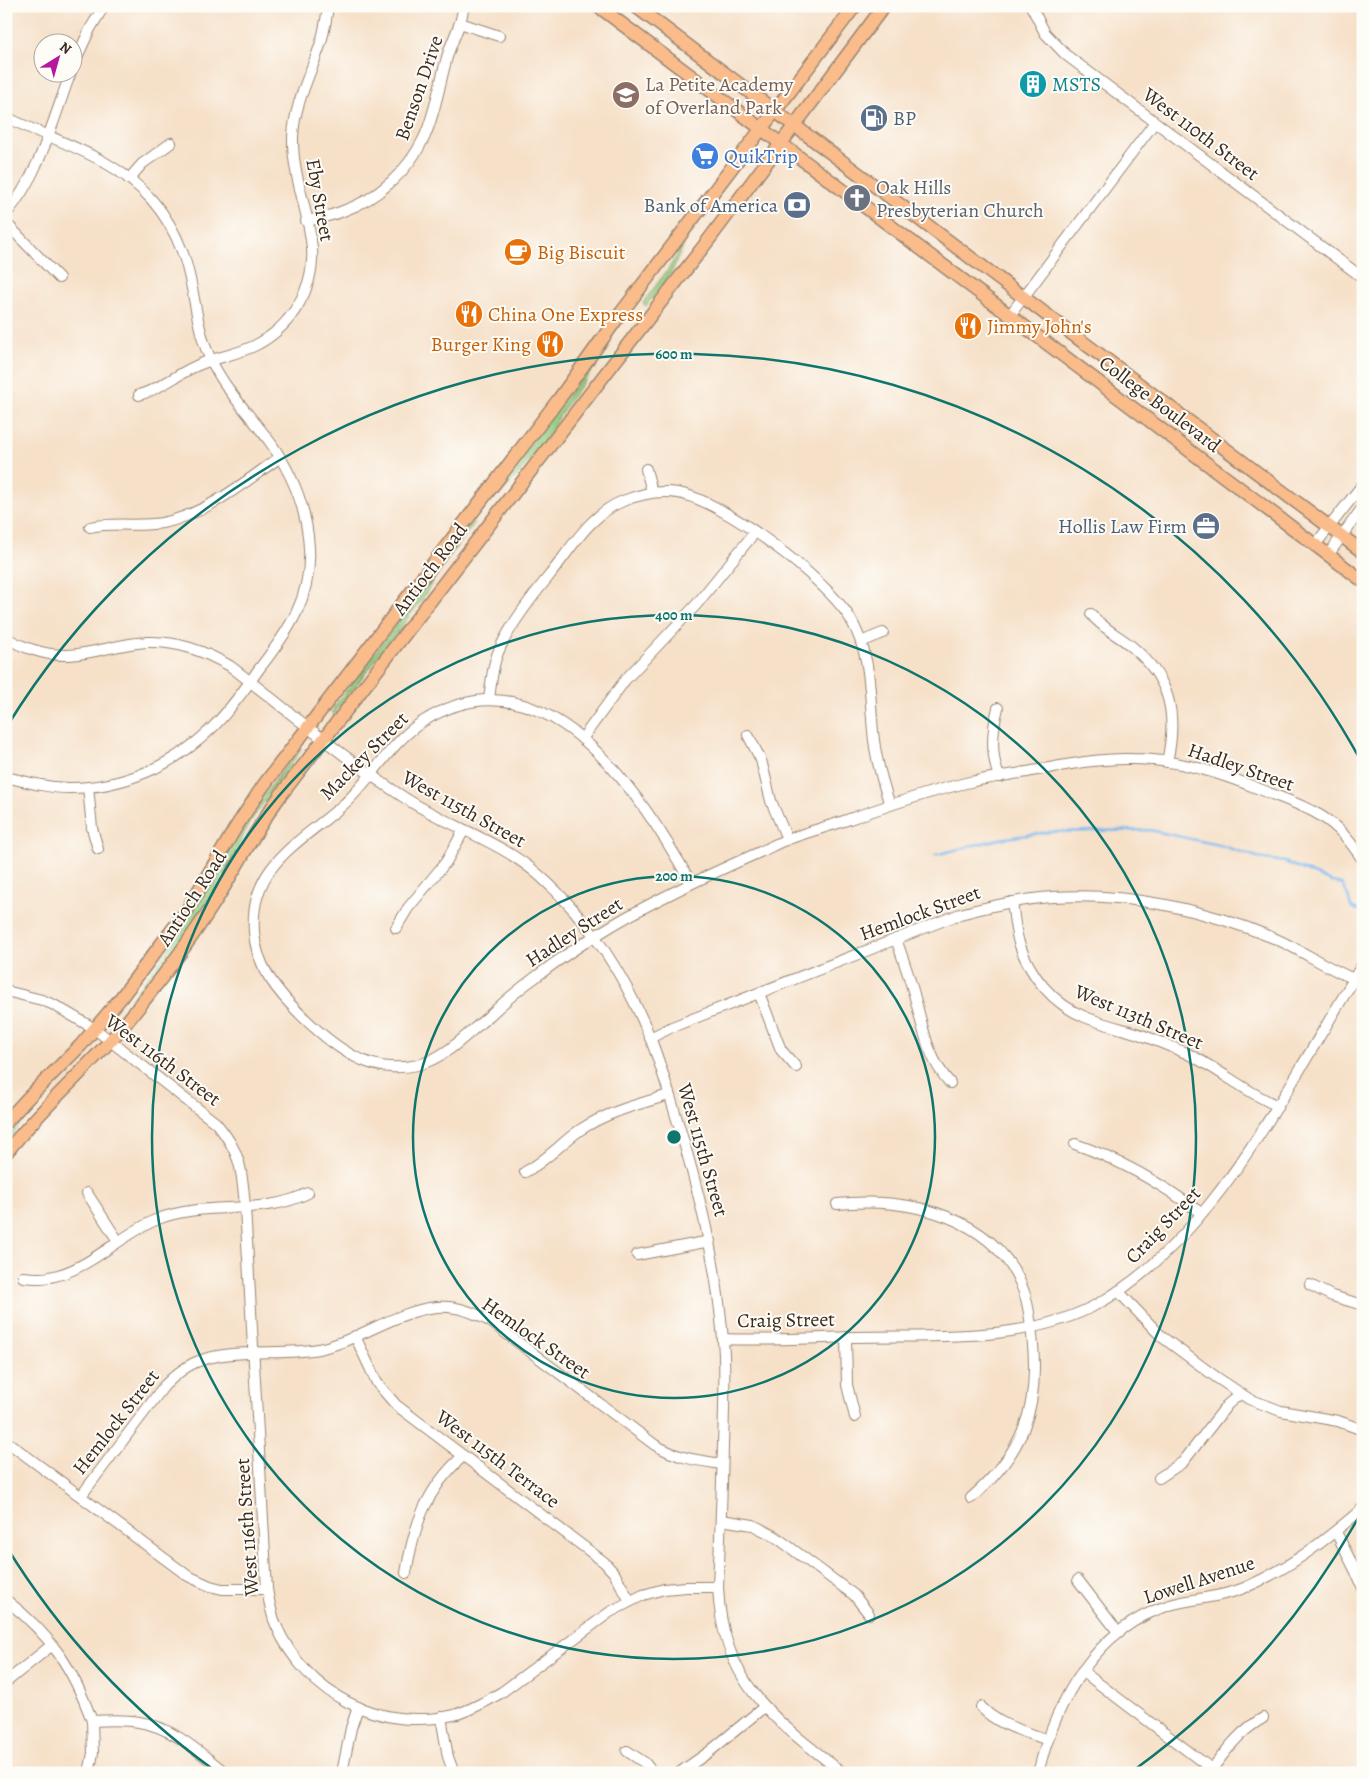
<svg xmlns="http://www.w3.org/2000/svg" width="1369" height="1779" font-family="Alegreya,serif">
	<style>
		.green { fill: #93ce82; stroke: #677c50 }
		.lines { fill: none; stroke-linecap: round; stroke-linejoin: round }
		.stream { stroke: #7ab8ed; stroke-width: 2.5 }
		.minor-casing { stroke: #988573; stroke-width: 12 }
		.major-casing { stroke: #988573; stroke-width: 15 }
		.minor { stroke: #fff; stroke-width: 10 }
		.major { stroke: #fabc8b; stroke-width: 12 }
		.ring { fill: none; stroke: #0f766e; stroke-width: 2.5 }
		.labels { text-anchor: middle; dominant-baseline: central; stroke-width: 4; stroke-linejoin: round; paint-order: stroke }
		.education-label { font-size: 20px; fill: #785e54; stroke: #fdfcf7; text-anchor: start }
		.culture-label { font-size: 20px; fill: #0d838f; stroke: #fdfcf7; text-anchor: start }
		.street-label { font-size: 20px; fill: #3b2a1e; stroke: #fdfcf7 }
		.service-label { font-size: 20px; fill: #4e5e75; stroke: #fdfcf7; text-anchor: end }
		.shop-label { font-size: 20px; fill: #366cbe; stroke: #fdfcf7; text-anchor: start }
		.worship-label { font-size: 20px; fill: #5b616d; stroke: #fdfcf7; text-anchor: start }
		.food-label { font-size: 20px; fill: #c56008; stroke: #fdfcf7; text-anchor: start }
		.centre { fill: #0f766e; stroke: #fdfcf7; stroke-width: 2.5 }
		.ring-label { font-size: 15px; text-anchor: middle; font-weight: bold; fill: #0f766e; stroke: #fdfcf7; stroke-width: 4; stroke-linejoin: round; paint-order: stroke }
	</style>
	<rect width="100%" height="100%" fill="#fdfcf7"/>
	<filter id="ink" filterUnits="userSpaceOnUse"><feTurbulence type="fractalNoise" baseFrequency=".02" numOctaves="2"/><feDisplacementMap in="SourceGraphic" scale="10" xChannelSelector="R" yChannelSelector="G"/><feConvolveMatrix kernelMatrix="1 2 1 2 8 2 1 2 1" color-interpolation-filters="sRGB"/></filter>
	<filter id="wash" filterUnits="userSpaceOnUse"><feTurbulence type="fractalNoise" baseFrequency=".0096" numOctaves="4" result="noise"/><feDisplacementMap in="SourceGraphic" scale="20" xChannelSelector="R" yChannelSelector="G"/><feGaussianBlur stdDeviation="1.12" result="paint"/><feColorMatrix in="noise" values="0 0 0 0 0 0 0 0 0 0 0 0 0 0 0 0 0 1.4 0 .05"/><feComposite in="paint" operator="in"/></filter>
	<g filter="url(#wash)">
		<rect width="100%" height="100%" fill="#f6e0c8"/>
		<g class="green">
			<polygon points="683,244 684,245 670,275 646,306 643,304 645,300 669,268"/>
			<polygon points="607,344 610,346 607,350 566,405 548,436 507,488 500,493 497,491 500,484"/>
			<polygon points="472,522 474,523 473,525 439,571 423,598 334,714 332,712 334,707 393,629 403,612"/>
			<polygon points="299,748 301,749 297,756 248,825 230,865 187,933 117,1022 115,1021 118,1016 167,951 247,818"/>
			<polygon points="82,1052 84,1053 81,1057 35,1104 6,1143 6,1129 16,1116"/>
		</g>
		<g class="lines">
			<polyline class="stream" points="935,855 999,839 1049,832 1149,830 1219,845 1264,859 1285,862 1332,882 1342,884 1348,896 1351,907 1358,910"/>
		</g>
	</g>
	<g filter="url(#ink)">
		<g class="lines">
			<defs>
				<g id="minor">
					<polyline points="1031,6 1045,33 1066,55 1363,278"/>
					<polyline points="460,23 499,36"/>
					<polyline points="72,68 90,29 104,6"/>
					<path d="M6,117C58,143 112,155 152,200C165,215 175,232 182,251C196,287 194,327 212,362C227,392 250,415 270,442C292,473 307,510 309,548C312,598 288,632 259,669C245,689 230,710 213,727C175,765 123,788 70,788C48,788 27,782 6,777"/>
					<polyline points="129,179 142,164 171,143"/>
					<path d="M6,214C40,174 53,120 71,72"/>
					<path d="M306,221C319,218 332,216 343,211C378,199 408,171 424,138C435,114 439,86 446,61C449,48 455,37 459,25C462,19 462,12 464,6"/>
					<polyline points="6,223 59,278"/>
					<polyline points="1010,315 1155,122"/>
					<path d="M139,395C160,389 176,375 196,366C215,357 237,355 256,345C291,327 315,288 312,249C309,211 292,176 293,137C294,108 307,81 317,54C323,39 326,23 328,6"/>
					<polyline points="646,469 652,492"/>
					<path d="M90,527C114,522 138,527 162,523C207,514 243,483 279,458"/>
					<polyline points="1315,545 1363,484"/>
					<polyline points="1328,555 1363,507"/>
					<path d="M1091,614C1102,628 1116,634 1130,645C1170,677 1178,713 1167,762"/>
					<path d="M6,637C14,643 24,647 34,650C75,664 107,644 147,642C178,641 204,651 230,666C289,711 345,760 408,800C451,827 502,842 540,876C589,919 627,979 651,1040C662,1068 670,1097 679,1126C702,1202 719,1274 724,1354C725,1384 724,1415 723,1445C722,1492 720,1540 718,1587C722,1683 773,1719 843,1773"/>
					<polyline points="861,642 883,633"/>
					<path d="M489,699C491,685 492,671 496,658C505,631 531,598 549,576C570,550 590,514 623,501C640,494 659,490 678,493C724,501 825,578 850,618C872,656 869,690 873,731C875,757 882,781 890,805"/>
					<path d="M998,708C992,730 991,755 999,777"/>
					<polyline points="748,735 761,760 771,801 787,839"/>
					<polyline points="582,739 625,680 696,605 755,532"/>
					<polyline points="88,787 92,828 98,849"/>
					<path d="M691,883C641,793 543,644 422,722C389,744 372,779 343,805C300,843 249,865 254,932C255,948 261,964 269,977C286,1004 332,1048 362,1060C379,1068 400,1069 418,1065C447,1057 467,1034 489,1016C503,1003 518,990 533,979C559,959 586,941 613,925C660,897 710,874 760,852C769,848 777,843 786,840C804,833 823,828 841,822C883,807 926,792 970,782C989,778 1008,775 1027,772C1061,766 1096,758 1132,759C1178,759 1220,773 1262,790C1288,801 1318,809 1339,830C1348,838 1355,849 1363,860"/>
					<path d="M1012,902C1014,915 1015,930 1019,943C1030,976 1053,1004 1085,1017C1102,1024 1119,1028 1136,1033C1153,1039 1169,1046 1186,1053C1218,1068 1245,1092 1278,1106"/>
					<polyline points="396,928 408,908 446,862 464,830"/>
					<path d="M896,939C903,959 910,978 915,998C924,1031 927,1057 950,1083"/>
					<path d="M6,989L10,992L42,1000L54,1005L95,1029L216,1123C241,1152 242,1170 245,1207L267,1589C269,1601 271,1614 276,1625C306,1695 380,1732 454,1715C471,1710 487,1701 502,1692L610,1612L643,1595L664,1589L686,1587H718"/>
					<polyline points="759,993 781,1050 796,1067"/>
					<path d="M650,1038L672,1027L960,914C990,906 1021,899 1053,897C1129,892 1207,910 1276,939C1303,951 1327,968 1354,979"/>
					<path d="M1075,1144C1121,1160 1162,1184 1201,1213"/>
					<path d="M525,1172C546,1161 561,1143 580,1130C607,1112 639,1104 669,1095"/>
					<polyline points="87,1193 118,1241"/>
					<path d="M837,1204C908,1196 998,1217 1024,1292C1030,1309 1031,1327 1033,1345C1039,1411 1021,1455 971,1498"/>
					<polyline points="637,1255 710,1241"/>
					<path d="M23,1277C32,1278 41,1279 50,1277C89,1270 121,1234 158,1219C206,1200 261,1217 308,1193"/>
					<polyline points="1310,1285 1332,1296 1363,1305"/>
					<polyline points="1118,1291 1162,1337 1216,1377 1249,1399 1281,1411 1338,1421 1363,1430"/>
					<polyline points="355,1336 377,1383 396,1405 604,1562 614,1573 630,1601"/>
					<polyline points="846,1337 847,1385 855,1417"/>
					<path d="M723,1339C766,1341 811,1338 854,1337C932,1335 1020,1343 1092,1307C1183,1260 1251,1152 1302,1066C1322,1032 1343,998 1363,963"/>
					<polyline points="6,1441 188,1576 210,1586 222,1589 267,1589"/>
					<polyline points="1159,1478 1183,1462 1228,1404 1240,1394"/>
					<path d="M81,1496L164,1386C173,1377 183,1368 194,1363C228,1347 281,1356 318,1349C359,1341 395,1311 437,1307C456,1305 474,1312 491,1322L655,1445C680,1459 696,1460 722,1464"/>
					<polyline points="721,1520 753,1525 776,1537 854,1595 869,1614"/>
					<polyline points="1336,1532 1355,1570 1363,1588"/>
					<path d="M406,1573C414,1525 426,1489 463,1456"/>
					<polyline points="1078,1580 1118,1632"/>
					<path d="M6,1600C51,1635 73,1668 92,1721C108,1720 124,1719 139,1722C173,1727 200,1753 226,1773"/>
					<polyline points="1082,1671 1217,1773"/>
					<polyline points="6,1682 52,1645"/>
					<path d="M981,1707C999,1726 1024,1731 1048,1740"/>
					<polyline points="441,1717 448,1757 454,1773"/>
					<polyline points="627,1751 645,1763 653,1773"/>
					<path d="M1212,1769C1228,1748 1240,1731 1263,1718"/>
					<polyline points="89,1773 93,1753 92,1721"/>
					<polyline points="342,1773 351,1728 358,1707"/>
					<polyline points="679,1773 709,1752 764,1707"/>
					<path d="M1038,1773C1056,1701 1095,1628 1170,1605C1194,1598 1220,1598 1244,1588C1289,1569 1326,1540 1363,1508"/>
				</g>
				<g id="major">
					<polyline points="598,6 1363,581"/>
					<polyline points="635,6 1363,552"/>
					<polyline points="6,1122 27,1099 81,1045 120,999 156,951 186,912 236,827 263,786 559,399 621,313 855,6"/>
					<path d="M6,1153C45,1103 95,1063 134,1013C162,978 190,941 214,903C237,867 255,830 280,796L707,242L884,6"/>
				</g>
			</defs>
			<use href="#minor" class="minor-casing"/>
			<use href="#major" class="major-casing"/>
			<use href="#minor" class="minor"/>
			<use href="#major" class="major"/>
		</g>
	</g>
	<g class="ring">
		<circle cx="674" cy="1137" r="261"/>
		<circle cx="674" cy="1137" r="522"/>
		<path d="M1362 1511A783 783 0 0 1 1134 1770M214 1770A783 783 0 0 1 6 1546M6 728A783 783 0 0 1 1362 763"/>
	</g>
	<defs>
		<symbol id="building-disc" viewBox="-11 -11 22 22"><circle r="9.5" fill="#0f9aa8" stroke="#fdfcf7"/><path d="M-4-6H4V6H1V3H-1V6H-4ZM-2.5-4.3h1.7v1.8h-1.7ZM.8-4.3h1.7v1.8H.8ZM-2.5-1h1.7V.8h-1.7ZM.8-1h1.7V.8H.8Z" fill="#fff"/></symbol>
		<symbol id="school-disc" viewBox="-11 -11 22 22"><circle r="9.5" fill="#8d6e63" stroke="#fdfcf7"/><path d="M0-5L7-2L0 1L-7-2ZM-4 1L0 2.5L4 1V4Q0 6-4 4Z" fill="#fff"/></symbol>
		<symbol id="fuel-disc" viewBox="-11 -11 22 22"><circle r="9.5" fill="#5c6f8a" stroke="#fdfcf7"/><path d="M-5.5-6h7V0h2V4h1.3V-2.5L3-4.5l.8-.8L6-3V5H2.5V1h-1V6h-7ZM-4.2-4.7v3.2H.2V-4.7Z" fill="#fff"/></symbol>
		<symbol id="supermarket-disc" viewBox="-11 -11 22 22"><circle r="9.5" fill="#3f7fe0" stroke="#fdfcf7"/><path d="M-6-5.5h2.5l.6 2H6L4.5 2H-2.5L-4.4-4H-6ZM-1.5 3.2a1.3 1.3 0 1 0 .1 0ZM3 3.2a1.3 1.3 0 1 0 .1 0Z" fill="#fff"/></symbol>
		<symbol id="church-disc" viewBox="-11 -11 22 22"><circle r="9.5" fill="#6b7280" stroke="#fdfcf7"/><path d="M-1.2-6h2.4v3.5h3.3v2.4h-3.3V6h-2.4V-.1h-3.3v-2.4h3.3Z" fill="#fff"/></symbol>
		<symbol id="bank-disc" viewBox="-11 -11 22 22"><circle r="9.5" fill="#5c6f8a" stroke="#fdfcf7"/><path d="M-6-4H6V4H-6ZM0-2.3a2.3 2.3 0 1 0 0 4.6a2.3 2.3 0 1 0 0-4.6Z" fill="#fff"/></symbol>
		<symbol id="cafe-disc" viewBox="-11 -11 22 22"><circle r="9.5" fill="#e8710a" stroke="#fdfcf7"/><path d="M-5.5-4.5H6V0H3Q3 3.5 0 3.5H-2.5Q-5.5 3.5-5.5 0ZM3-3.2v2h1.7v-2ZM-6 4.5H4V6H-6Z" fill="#fff"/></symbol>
		<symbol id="restaurant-disc" viewBox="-11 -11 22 22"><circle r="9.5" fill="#e8710a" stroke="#fdfcf7"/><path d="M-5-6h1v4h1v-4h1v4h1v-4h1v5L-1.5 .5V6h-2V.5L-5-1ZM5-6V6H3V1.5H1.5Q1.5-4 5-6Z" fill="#fff"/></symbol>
		<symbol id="office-disc" viewBox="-11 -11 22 22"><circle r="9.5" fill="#5c6f8a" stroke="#fdfcf7"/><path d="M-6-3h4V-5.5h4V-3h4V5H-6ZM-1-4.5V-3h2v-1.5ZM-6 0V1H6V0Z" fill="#fff"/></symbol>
	</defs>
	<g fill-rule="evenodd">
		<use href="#building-disc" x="1017" y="68" width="32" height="32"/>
		<use href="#school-disc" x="610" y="79" width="32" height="32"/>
		<use href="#fuel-disc" x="858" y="102" width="32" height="32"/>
		<use href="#supermarket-disc" x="689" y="140" width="32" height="32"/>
		<use href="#church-disc" x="841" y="182" width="32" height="32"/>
		<use href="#bank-disc" x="781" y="189" width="32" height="32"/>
		<use href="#cafe-disc" x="502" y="236" width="32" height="32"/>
		<use href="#restaurant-disc" x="453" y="298" width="32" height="32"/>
		<use href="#restaurant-disc" x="952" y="310" width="32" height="32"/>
		<use href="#restaurant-disc" x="534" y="328" width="32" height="32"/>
		<use href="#office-disc" x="1190" y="510" width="32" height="32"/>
	</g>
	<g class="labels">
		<g class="education-label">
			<text x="645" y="84">La Petite Academy<tspan x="645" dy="23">of Overland Park</tspan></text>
		</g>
		<g class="culture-label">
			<text x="1052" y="84">MSTS</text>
		</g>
		<g class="street-label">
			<text transform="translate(419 88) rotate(-71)">Benson Drive</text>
			<text transform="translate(1201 134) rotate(37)">West 110th Street</text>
			<text transform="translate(320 200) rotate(80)">Eby Street</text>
			<text transform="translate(1160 404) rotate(37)">College Boulevard</text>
			<text transform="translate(430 569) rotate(-53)">Antioch Road</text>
			<text transform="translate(364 756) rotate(-45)">Mackey Street</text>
			<text transform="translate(1241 767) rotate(19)">Hadley Street</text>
			<text transform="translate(464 809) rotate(29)">West 115th Street</text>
			<text transform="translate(192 898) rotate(-57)">Antioch Road</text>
			<text transform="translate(920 913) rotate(-20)">Hemlock Street</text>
			<text transform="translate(574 932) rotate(-33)">Hadley Street</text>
			<text transform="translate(1139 1017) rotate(23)">West 113th Street</text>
			<text transform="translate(163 1060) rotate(37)">West 116th Street</text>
			<text transform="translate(703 1150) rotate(74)">West 115th Street</text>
			<text transform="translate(1163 1225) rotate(-46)">Craig Street</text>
			<text transform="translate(786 1320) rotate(-1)">Craig Street</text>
			<text transform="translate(536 1338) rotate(35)">Hemlock Street</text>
			<text transform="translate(116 1422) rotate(-52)">Hemlock Street</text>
			<text transform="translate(498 1459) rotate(37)">West 115th Terrace</text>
			<text transform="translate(247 1527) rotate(-94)">West 116th Street</text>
			<text transform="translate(1199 1580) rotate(-18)">Lowell Avenue</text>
		</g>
		<g class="service-label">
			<text x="893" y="118" text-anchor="start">BP</text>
			<text x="778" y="205">Bank of America</text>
			<text x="1187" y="526">Hollis Law Firm</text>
		</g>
		<g class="shop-label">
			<text x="724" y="156">QuikTrip</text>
		</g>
		<g class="worship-label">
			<text x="876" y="187">Oak Hills<tspan x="876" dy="23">Presbyterian Church</tspan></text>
		</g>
		<g class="food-label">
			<text x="537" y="252">Big Biscuit</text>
			<text x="488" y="314">China One Express</text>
			<text x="987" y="326">Jimmy John's</text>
			<text x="531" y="344" text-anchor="end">Burger King</text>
		</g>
	</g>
	<circle cx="674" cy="1137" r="8" class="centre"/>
	<g class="ring-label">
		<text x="674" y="359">600 m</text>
		<text x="674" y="620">400 m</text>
		<text x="674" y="881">200 m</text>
	</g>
	<rect width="1369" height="1779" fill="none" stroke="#fdfcf7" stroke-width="25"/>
	<g transform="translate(58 58) rotate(37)"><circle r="24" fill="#fdfcf7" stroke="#afa8a0"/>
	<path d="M0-4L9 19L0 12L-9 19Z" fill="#b5179e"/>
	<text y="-8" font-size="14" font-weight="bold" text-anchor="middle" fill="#3b2a1e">N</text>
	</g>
</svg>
